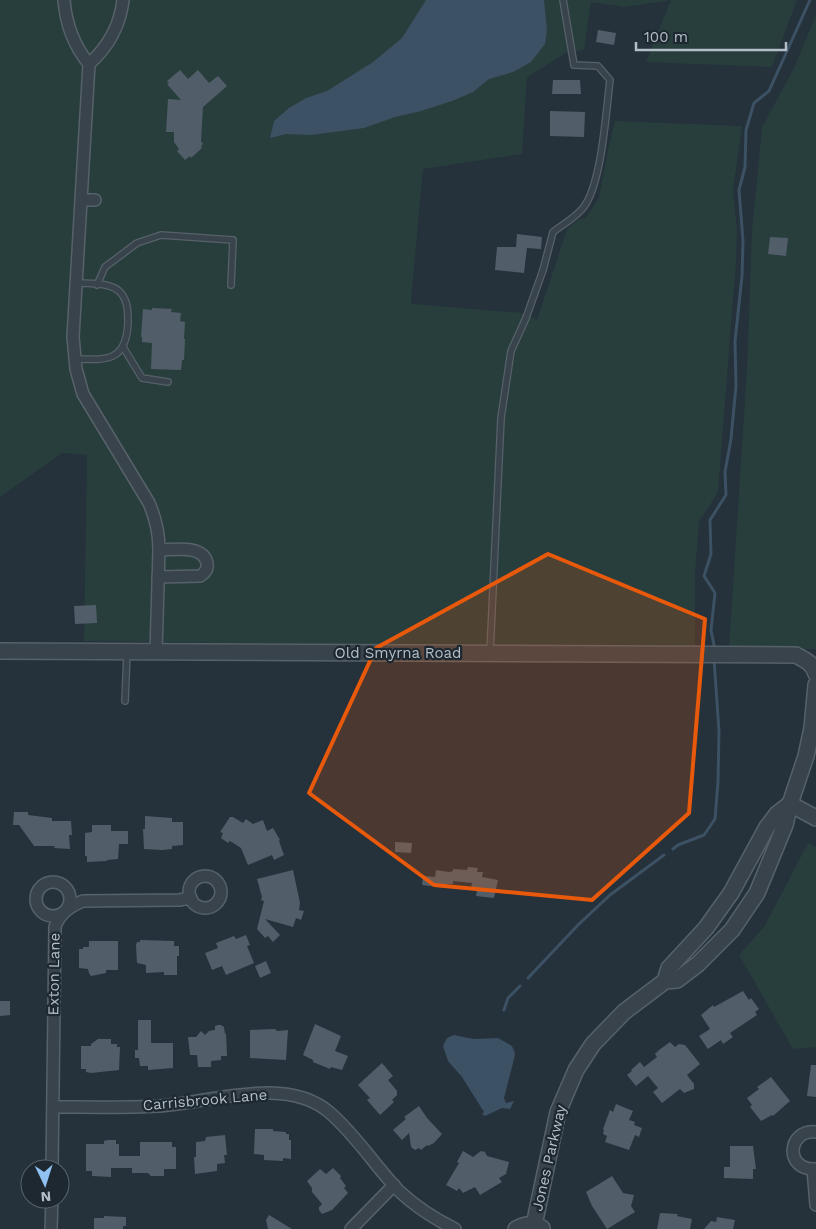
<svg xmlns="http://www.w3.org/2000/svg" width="816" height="1229" font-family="'Work Sans',sans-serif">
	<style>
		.green { fill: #283e3d }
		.water { fill: #3c5163 }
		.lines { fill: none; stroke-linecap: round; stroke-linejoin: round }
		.stream { stroke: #3c5163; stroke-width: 3 }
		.building { fill: #515e69 }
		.service-casing { stroke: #576169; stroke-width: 8 }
		.minor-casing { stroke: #576169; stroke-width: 14 }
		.tertiary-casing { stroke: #576169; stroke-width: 18 }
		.service { stroke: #39434b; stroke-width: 5.5 }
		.minor { stroke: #39434b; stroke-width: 11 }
		.tertiary { stroke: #39434b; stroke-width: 15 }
		.marked { fill: #e8590c; fill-opacity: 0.2; stroke: #e8590c; stroke-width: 4; stroke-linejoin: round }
		.labels { text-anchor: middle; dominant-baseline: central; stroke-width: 4.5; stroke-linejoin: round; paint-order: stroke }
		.street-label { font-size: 15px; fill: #b4bec7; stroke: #1e2830 }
	</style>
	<rect width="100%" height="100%" fill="#25313b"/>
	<g class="green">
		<polygon points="0,0 797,0 772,67 646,62 671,0 625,7 591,2 584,50 566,53 527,77 522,154 423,169 411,300 412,304 524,313 537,320 567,229 579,219 586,218 599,197 608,150 615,121 742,126 733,191 737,231 736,261 718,492 699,522 695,573 695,648 568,647 499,644 477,646 84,641 87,455 62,453 0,497"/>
		<polygon points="816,15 816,649 729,648 747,368 752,231 762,127 794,68"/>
		<polygon points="808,843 816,847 816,1047 793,1049 739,955 764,927"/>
	</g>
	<g class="water">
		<polygon points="426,0 544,0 547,30 545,44 531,62 513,72 489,79 473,92 452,101 421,111 395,117 364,128 311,135 286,134 270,138 274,121 289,108 306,98 327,91 373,62 402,38"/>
		<polygon points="454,1035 473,1039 498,1038 512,1046 515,1053 514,1059 504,1098 506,1103 514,1101 510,1109 502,1108 485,1116 482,1114 484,1112 462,1077 448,1061 443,1046 447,1038"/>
	</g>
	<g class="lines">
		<g class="stream">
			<polyline points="715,650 711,630 715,593 704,576 711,554 710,520 726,495 725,472 731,439 736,386 735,341 742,276 743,241 739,190 745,167 746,130 754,103 769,91 810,0"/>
			<polyline points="673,849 678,845 704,835 715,819 718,782 719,731 714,659"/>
			<polyline points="528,978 578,925 610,895 664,855"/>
			<polyline points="504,1010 508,998 520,986"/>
		</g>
	</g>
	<g class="building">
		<polygon points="598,30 616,33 614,45 596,42"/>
		<polygon points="180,70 188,79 198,70 209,83 218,76 227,86 203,107 201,141 203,144 201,146 202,148 191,158 190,156 185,160 177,151 179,149 174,142 174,132 166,132 168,99 181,100 167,84 169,83 167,81"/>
		<polygon points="553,80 580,80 581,94 552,94"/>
		<polygon points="550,111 585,112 584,137 550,136"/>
		<polygon points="517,234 542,237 541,249 527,248 524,273 495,270 497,247 516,247"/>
		<polygon points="770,237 788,238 786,256 768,254"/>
		<polygon points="152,308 172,309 171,312 181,313 180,321 185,322 184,339 185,339 184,360 182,360 181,370 151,369 152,343 142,342 142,337 141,337 143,309 152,310"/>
		<polygon points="96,605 97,623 75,624 74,606"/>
		<polygon points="14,812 28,812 28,815 52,818 52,821 71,821 72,835 69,835 70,849 54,848 55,846 34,846 19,825 13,825"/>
		<polygon points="145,816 172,818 172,822 183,822 183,845 172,846 172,849 162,850 144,849 143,829 145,829"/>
		<polygon points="230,817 233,817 243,823 246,819 253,824 263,820 267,831 273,828 280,840 279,841 284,855 274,860 272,855 248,865 241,848 230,841 228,843 221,838 223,833 220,832"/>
		<polygon points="92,825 111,825 111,831 128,831 128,844 119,844 118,859 107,860 107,861 87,862 87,856 85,856 85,833 92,832"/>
		<polygon points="395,842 412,843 411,853 395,852"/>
		<polygon points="468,867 478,868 477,872 483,872 482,877 498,880 494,898 476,896 477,890 471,889 472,883 453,881 453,884 446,884 446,888 422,885 423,876 435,877 436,870 449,872 453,871 453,869 467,870"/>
		<polygon points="293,870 300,903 299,910 304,911 301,920 296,918 293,927 265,919 280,935 273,942 268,936 265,938 257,929 264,901 261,900 262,897 257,879"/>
		<polygon points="246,935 250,945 247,946 254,963 226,975 222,966 212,970 205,953 218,948 216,943 234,936 236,939"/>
		<polygon points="140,940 174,941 174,946 179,946 179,956 177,956 177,975 164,975 164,972 146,973 146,965 137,963 136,945 137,942 140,942"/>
		<polygon points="89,941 118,941 118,970 106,970 106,973 91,976 89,973 88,969 79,968 79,949 83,949 83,947 89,947"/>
		<polygon points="266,961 271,973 260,978 255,966"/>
		<polygon points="743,991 749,1000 751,998 759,1009 755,1012 757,1015 730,1033 733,1037 723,1044 721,1040 708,1049 699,1036 710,1029 701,1015 713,1005 714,1007"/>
		<polygon points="0,1001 10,1001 10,1015 0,1016"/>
		<polygon points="138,1020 151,1020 151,1043 173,1043 173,1068 148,1070 148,1066 140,1066 139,1058 135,1058 135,1050 138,1050"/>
		<polygon points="315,1024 341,1036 335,1051 348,1056 342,1070 331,1067 330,1069 313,1062 313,1060 303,1055"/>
		<polygon points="218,1025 221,1025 224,1027 225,1034 226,1033 227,1056 221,1056 221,1060 211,1061 211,1067 198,1067 197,1055 190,1055 188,1037 196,1037 201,1031 205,1035 209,1031 215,1030 215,1026"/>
		<polygon points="275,1029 277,1031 288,1030 286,1060 250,1058 250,1030"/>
		<polygon points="98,1039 111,1039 111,1044 117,1044 117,1047 120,1047 119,1070 91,1073 86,1072 86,1069 81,1069 81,1046 91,1046 91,1044"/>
		<polygon points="670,1042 675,1047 679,1044 685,1045 700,1064 687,1075 694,1084 694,1089 684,1093 680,1089 662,1103 653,1092 658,1088 648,1076 636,1086 627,1075 632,1071 631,1070 640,1062 644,1067 657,1057 655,1054 659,1050"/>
		<polygon points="382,1063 393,1076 388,1080 397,1091 397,1095 392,1100 394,1102 380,1115 367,1100 370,1098 358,1085"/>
		<polygon points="811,1065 816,1065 816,1097 807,1096"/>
		<polygon points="771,1077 790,1101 773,1116 772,1115 761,1121 750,1107 752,1105 747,1098 759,1089 757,1087"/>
		<polygon points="616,1104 633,1111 629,1120 635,1122 634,1125 642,1128 639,1137 635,1135 629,1150 605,1142 607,1136 603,1134 604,1130 603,1129 610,1110 613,1112"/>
		<polygon points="419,1106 427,1118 442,1134 434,1143 428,1146 427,1145 421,1150 419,1148 415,1150 411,1147 409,1133 402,1140 393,1130 406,1119 404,1117"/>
		<polygon points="255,1129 273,1129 273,1131 286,1132 286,1134 289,1134 289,1140 291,1140 291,1159 283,1158 283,1161 264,1160 264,1155 254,1154"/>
		<polygon points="225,1135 227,1155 224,1155 225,1163 217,1164 217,1171 195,1174 194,1157 196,1157 196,1142 205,1141 206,1137"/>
		<polygon points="108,1140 116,1140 116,1144 119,1144 119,1156 140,1156 140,1142 172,1142 172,1147 176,1147 176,1169 164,1169 164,1176 151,1176 148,1173 132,1173 132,1168 111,1168 111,1177 92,1176 92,1171 86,1171 86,1144 104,1144 104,1141"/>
		<polygon points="730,1146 753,1146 756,1169 753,1169 753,1179 724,1178 724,1167 730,1167"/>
		<polygon points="463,1151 473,1157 481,1151 485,1152 487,1156 509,1162 506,1174 499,1178 502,1182 480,1195 475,1187 463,1193 459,1188 457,1191 446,1185 459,1163 457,1162"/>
		<polygon points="333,1168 341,1176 340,1178 346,1186 344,1188 348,1193 332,1210 322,1214 319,1210 319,1207 322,1204 312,1192 312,1188 307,1181 320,1169 326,1174"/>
		<polygon points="612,1176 623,1193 634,1195 631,1206 635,1212 607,1229 592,1206 586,1192"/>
		<polygon points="660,1213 678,1214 677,1216 692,1219 690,1229 657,1229"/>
		<polygon points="269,1215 292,1229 268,1229 266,1220"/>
		<polygon points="104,1216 126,1217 126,1226 123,1226 123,1229 94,1229 94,1218 104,1218"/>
		<polygon points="717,1217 735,1220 733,1229 704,1229 711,1221 716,1222"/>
	</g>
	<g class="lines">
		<defs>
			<g id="service">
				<polyline points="97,285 105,267 137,243 161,235 233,240 231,285"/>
				<polyline points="123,347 142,378 168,382"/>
				<path d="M75,359C107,360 126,362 128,323C128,312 128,302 121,293C112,282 90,284 77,283"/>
				<path d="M490,653L501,418L511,351L526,318L543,270L553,232C563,224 575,218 583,208C602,184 606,111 610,80L598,66L574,65L563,0"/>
				<polyline points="125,701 127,653"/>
			</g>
			<g id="minor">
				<path d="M64,0C66,24 74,46 89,64L73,337L76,369L83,394L149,503C156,519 159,533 159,550L156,652"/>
				<path d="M89,64C108,47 120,26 123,0"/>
				<polyline points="82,200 95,200"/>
				<path d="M158,577L200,576C205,573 208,569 207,563C203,544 173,550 159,550"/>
				<circle cx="205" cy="892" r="16"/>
				<circle cx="53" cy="899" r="17"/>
				<path d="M53,1107C88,1107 124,1108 159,1106C210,1103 285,1075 329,1112C356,1135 375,1166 399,1191C416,1207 435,1219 455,1229"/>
				<path d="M816,1132C787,1129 784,1171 816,1169"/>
				<path d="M52,1169L55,927C59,914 70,906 83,901L179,900L191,898"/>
				<polyline points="813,1169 816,1205"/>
				<polyline points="51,1229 52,1199"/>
				<polyline points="351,1229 394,1185"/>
			</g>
			<g id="tertiary">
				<path d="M0,651L796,655C805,660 813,663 816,674"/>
				<polyline points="790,804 816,818"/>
				<polyline points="665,981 669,968 706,928 731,893 767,827 777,814 790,804"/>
				<polyline points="534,1225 558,1112 576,1070 593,1044 624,1012 665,981 677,980 698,964 732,930 757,893 785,825 790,804 806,756 812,728 816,685"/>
				<path d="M516,1229C525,1224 533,1223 542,1228"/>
			</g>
		</defs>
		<use href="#service" class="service-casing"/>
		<use href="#minor" class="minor-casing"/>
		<use href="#tertiary" class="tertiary-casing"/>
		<use href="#service" class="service"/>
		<use href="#minor" class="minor"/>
		<use href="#tertiary" class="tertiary"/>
	</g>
	<path class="marked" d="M548,554L705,619L689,813L592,900L434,885L309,793L376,648Z"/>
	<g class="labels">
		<g class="street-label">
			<text x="398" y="653">Old Smyrna Road</text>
			<text transform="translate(54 974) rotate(-89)">Exton Lane</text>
			<text transform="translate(205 1100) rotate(-5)">Carrisbrook Lane</text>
			<text transform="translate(549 1158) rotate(-77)">Jones Parkway</text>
		</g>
	</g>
	<g transform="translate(45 1184) rotate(176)"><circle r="24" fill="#1e2830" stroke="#5a646c"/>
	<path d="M0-4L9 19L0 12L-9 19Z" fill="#91c1f0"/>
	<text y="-8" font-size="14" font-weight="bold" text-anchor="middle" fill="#b4bec7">N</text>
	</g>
	<path d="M636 42v8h150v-8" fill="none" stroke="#b4bec7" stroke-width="2.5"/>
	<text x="644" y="42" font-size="15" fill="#b4bec7" stroke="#1e2830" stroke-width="4" paint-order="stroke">100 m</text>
</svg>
